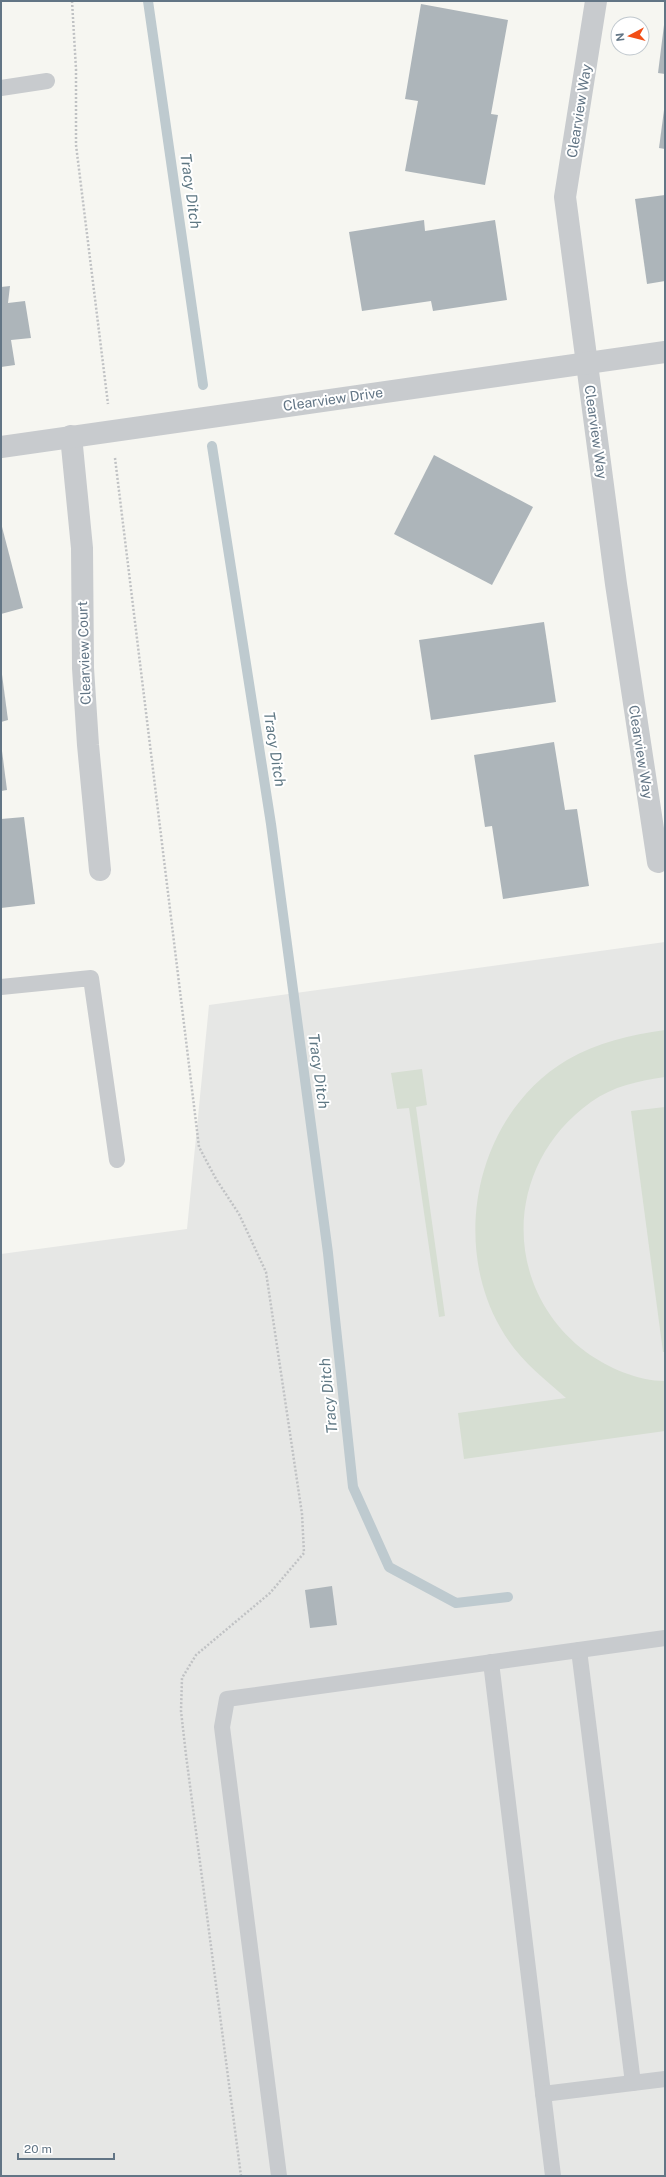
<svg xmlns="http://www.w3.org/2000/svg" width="666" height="2177" font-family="'Public Sans',sans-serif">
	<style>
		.built { fill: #e6e7e5 }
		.green { fill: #d6ded2 }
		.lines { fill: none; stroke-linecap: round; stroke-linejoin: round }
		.stream { stroke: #becacf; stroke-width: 10 }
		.building { fill: #adb5ba }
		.path { stroke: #c0c2c4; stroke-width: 2.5; stroke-dasharray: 2 2; stroke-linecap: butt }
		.service { stroke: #c8cbce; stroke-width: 16 }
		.minor { stroke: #c8cbce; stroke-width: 22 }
		.labels { text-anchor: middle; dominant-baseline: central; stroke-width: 4; stroke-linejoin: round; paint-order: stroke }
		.street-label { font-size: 14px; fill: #627585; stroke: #fff }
		.water-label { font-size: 15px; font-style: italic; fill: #5e7783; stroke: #fff }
	</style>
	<rect width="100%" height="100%" fill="#f6f6f1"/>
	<polygon class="built" points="665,942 665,2176 1,2176 1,1254 187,1229 209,1005"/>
	<g class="green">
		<path d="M665,1030V1077C639,1081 613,1086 591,1102C504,1164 500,1287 586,1352C608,1368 638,1381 665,1381V1431L464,1459L458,1413L566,1398C541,1376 517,1358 500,1327C450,1239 478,1113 567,1060C598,1042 630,1035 665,1030Z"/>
		<polygon points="422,1069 427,1105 416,1107 445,1316 439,1317 409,1108 397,1109 391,1073"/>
		<polygon points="665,1107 665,1352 663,1352 631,1111"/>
	</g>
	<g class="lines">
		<g class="stream">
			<polyline points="148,1 203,385"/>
			<polyline points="212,446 271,824 328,1253 353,1487 389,1567 456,1603 508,1597"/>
		</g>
	</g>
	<g class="building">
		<polygon points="421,4 508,20 491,114 498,115 485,185 405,171 418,101 405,99"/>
		<polygon points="664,25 665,25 665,74 658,73"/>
		<polygon points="664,110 665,110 665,149 659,148"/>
		<polygon points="665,195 665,281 647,284 635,199"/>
		<polygon points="424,220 425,231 495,220 507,300 433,311 431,301 362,311 349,232"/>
		<polygon points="10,286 8,303 25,301 31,338 11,340 15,365 1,367 1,287"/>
		<polygon points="434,455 533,507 492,585 394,534"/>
		<polygon points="1,523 23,608 1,614"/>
		<polygon points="544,622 556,702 431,720 419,640"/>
		<polygon points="1,667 8,720 1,722"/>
		<polygon points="554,742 565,810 577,809 589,886 503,899 492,826 485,827 474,755"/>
		<polygon points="1,743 7,790 1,791"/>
		<polygon points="24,817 35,904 1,908 1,819"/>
		<polygon points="332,1586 337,1625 310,1628 305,1590"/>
	</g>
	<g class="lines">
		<g class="path">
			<polyline points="72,1 76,69 76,145 108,404"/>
			<polyline points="115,458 199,1147 216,1179 239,1214 266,1272 302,1514 304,1553 270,1593 196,1655 182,1678 181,1711 186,1755 241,2176"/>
		</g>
		<g class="service">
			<polyline points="1,88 47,81"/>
			<polyline points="1,987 91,978 117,1160"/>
			<polyline points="579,1650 633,2083"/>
			<polyline points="491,1662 553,2176"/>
			<polyline points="543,2094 665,2079"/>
			<polyline points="279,2176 222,1727 227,1699 665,1638"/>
		</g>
		<g class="minor">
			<polyline points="596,1 565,197 616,584 658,862"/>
			<polyline points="71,436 82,548 83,668 88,745 100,870"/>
			<polyline points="1,447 665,352"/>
		</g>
	</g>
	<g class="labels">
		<g class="street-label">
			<text transform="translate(579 111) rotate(-81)">Clearview Way</text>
			<text transform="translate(333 399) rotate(-8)">Clearview Drive</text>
			<text transform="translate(596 432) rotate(82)">Clearview Way</text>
			<text transform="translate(84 653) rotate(-92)">Clearview Court</text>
			<text transform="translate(641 752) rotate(81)">Clearview Way</text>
		</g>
		<g class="water-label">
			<text transform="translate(191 191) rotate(82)">Tracy Ditch</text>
			<text transform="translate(275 749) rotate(81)">Tracy Ditch</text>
			<text transform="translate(319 1071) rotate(82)">Tracy Ditch</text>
			<text transform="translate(328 1396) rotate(-96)">Tracy Ditch</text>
		</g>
	</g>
	<rect width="666" height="2177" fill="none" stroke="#627585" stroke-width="4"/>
	<g transform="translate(630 36) rotate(263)"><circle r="19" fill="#ffffff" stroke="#c0c8ce"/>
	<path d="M0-3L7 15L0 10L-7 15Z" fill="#f24e16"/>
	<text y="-6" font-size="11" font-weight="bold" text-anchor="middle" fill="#627585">N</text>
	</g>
	<path d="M18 2153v6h96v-6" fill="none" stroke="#627585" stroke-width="2"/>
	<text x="24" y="2153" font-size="12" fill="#627585" stroke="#ffffff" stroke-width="3" paint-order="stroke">20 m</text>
</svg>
